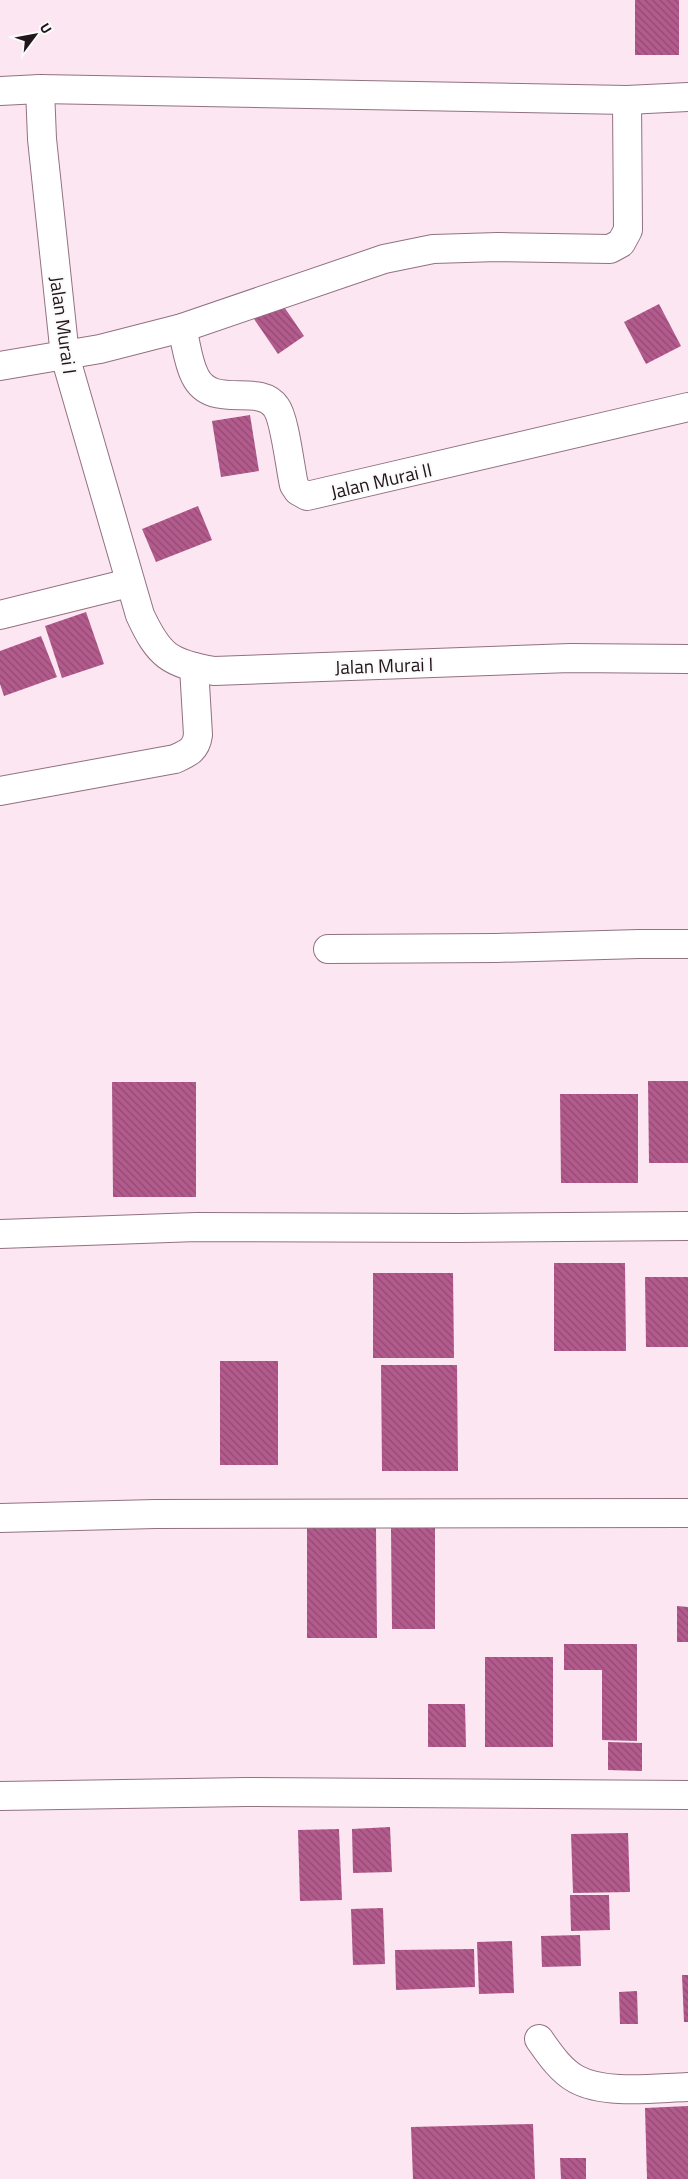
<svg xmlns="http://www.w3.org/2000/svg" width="688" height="2179" font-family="'Titillium Web',sans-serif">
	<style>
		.building { fill: url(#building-back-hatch) }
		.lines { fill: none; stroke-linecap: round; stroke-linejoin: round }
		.street-casing { stroke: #927181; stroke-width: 30 }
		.street { stroke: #fff; stroke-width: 28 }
		.labels { text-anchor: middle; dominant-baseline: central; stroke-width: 4; stroke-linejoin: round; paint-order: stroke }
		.street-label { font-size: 19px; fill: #22151c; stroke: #fafafa }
	</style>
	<defs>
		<pattern id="building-back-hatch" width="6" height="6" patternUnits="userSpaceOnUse" patternTransform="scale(1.25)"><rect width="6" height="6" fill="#b35b8d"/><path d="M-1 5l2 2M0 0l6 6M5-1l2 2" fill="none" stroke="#914a72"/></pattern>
	</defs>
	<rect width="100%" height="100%" fill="#fce6f1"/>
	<g class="building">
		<rect x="635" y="0" width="44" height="55"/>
		<polygon points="278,298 304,336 278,354 252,316"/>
		<polygon points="659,304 681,346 646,364 624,322"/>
		<polygon points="250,415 259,471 221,477 212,421"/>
		<polygon points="198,506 212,540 156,562 142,529"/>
		<polygon points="86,612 104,664 62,678 45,626"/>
		<polygon points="41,636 57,677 4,696 0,684 0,651"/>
		<polygon points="648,1081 688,1081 688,1163 649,1163"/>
		<polygon points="112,1082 196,1082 196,1197 113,1197"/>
		<polygon points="560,1094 638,1094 638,1183 561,1183"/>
		<polygon points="554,1263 625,1263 626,1351 554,1351"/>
		<polygon points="373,1273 453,1273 454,1358 373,1358"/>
		<polygon points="645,1277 688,1277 688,1347 646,1347"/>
		<rect x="220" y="1361" width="58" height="104"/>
		<polygon points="381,1365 457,1365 458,1471 382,1471"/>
		<polygon points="307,1527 376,1528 377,1638 307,1638"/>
		<polygon points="435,1527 435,1629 392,1629 391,1528"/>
		<polygon points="677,1606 688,1607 688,1642 677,1642"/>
		<polygon points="564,1644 637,1644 637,1741 602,1740 602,1670 564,1670"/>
		<rect x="485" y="1657" width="68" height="90"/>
		<polygon points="428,1704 465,1704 466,1747 428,1747"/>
		<polygon points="608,1742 642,1743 642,1771 608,1770"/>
		<polygon points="390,1827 392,1872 353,1873 352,1829"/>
		<polygon points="339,1829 342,1900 300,1901 298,1830"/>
		<polygon points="628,1833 630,1892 573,1893 571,1834"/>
		<polygon points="570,1895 609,1895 610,1930 571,1931"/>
		<polygon points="383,1908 385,1964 353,1965 351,1909"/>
		<polygon points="580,1935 581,1966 542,1967 541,1936"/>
		<polygon points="512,1941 514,1993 479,1994 477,1942"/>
		<polygon points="474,1949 475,1987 396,1990 395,1950"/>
		<polygon points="682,1975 688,1975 688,2022 684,2022"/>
		<polygon points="637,1991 638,2024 620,2024 619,1992"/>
		<polygon points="688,2106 688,2179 647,2179 645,2108"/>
		<polygon points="533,2124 535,2179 413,2179 411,2127"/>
		<polygon points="560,2158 586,2158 586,2179 561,2179"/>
	</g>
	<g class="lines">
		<defs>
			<g id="street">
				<path d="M40,89L42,139L65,356L140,615C159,656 169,663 214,671L570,658L688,659"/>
				<polyline points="0,91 40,89 627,100 688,97"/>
				<path d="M182,328C186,343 188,363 195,376C212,411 259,382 276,407C285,419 290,468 294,485L298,491L307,496L688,407"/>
				<polyline points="0,366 100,349 182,328 384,259 433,249 498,247 610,249 621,243 628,230 627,100"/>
				<polyline points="0,615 129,583"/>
				<path d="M0,791L175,759C188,753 196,750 198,735L194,667"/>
				<polyline points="328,949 496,948 639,944 688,944"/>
				<polyline points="0,1234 197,1227 459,1228 688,1226"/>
				<polyline points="0,1518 155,1514 688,1513"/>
				<polyline points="0,1796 246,1792 688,1795"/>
				<path d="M539,2039C549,2053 560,2070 576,2079C605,2095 655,2088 688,2087"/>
			</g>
		</defs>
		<use href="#street" class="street-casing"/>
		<use href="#street" class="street"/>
	</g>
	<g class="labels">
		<g class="street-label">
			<text transform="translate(64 325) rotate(82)">Jalan Murai I</text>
			<text transform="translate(381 480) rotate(-13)">Jalan Murai II</text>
			<text transform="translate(384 665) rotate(-2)">Jalan Murai I</text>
		</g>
	</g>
	<g transform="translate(35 35) rotate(58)" stroke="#fafafa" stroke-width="4" paint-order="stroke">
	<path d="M0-4L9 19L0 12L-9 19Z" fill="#22151c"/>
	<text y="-8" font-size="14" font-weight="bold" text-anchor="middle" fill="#22151c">U</text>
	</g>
</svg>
